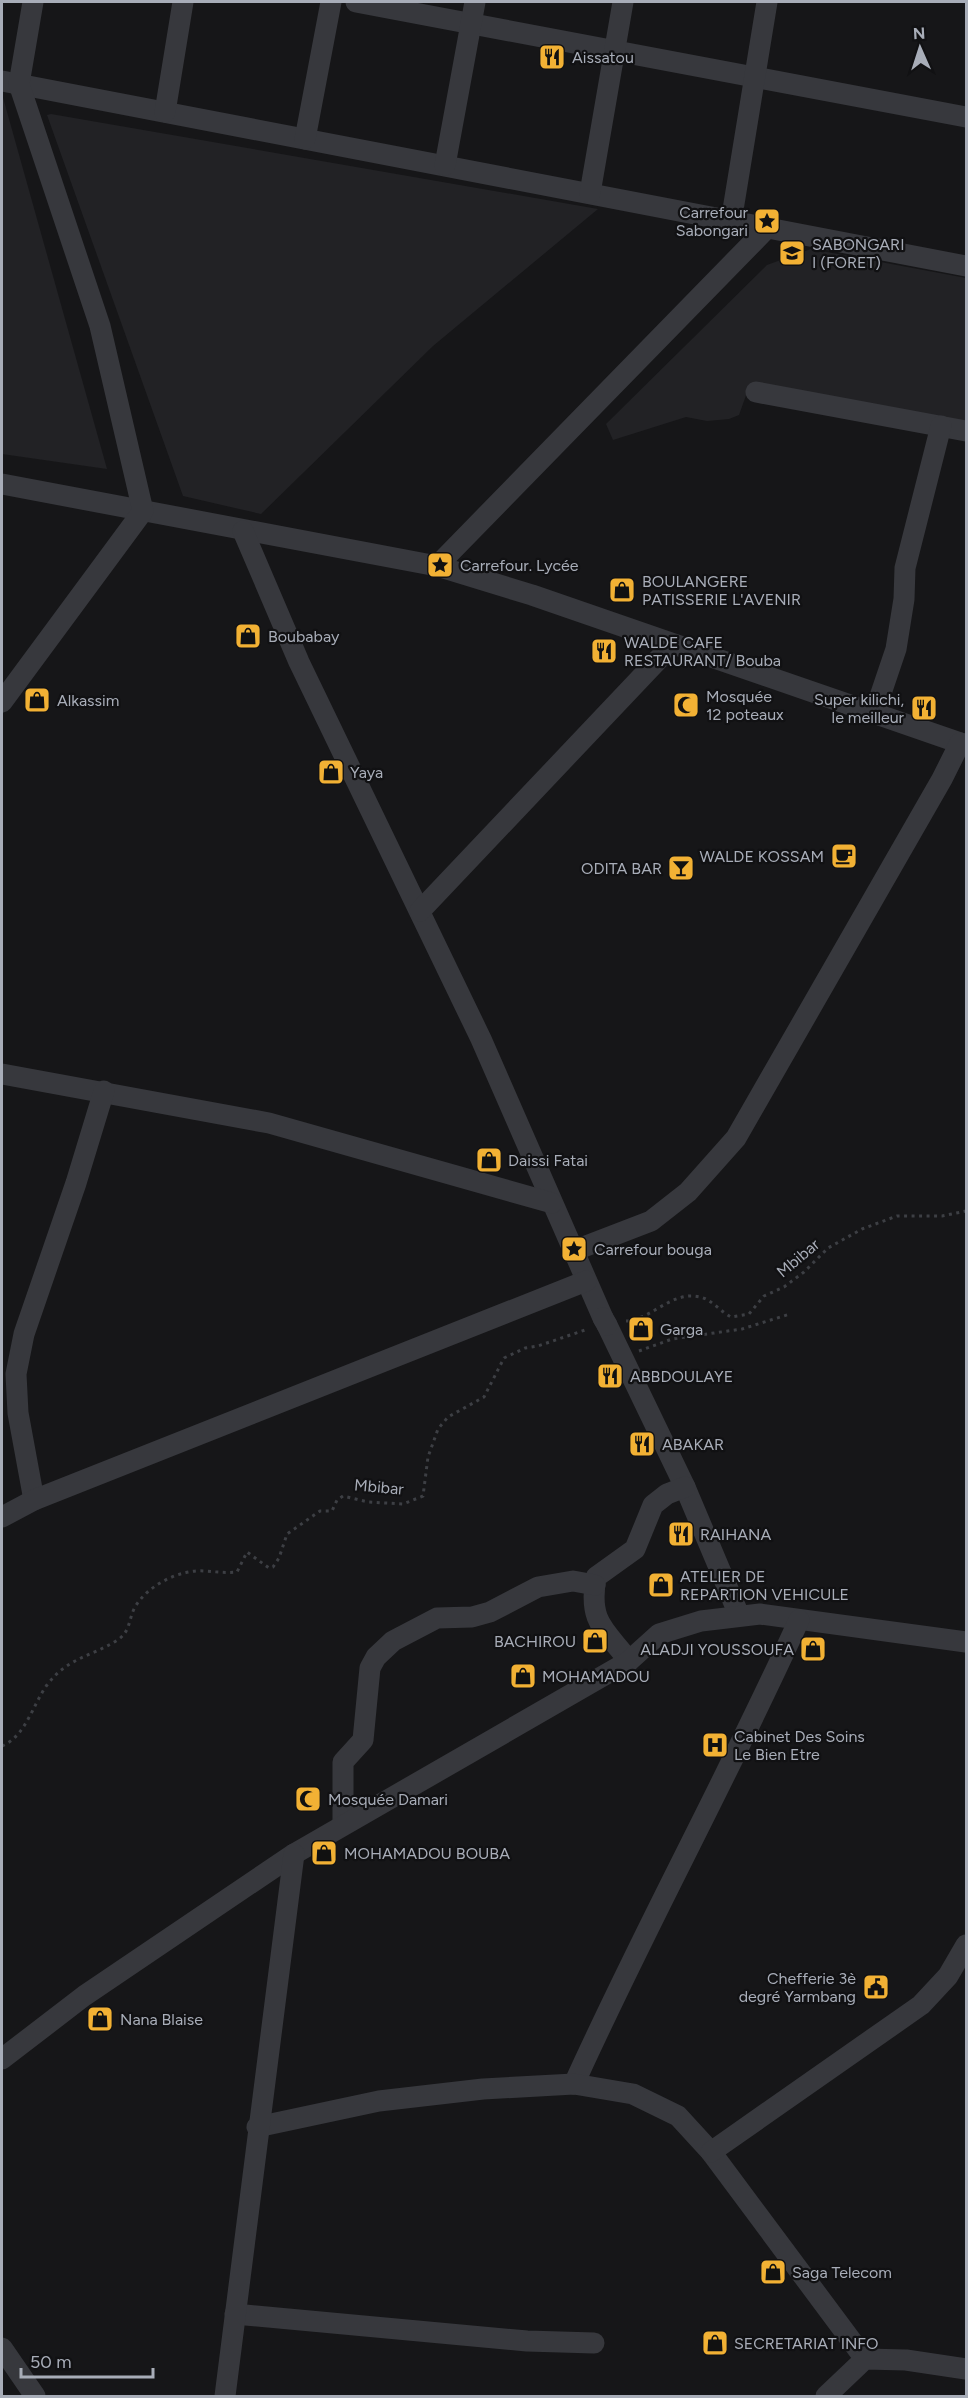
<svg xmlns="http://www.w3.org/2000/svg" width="968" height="2398" font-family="Figtree,sans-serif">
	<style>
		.built { fill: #222225 }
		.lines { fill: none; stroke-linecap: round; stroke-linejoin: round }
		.path { stroke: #3d3f44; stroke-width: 3; stroke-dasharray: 3 4.5; stroke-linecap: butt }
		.minor { stroke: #37383d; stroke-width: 21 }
		.minor-bridge { stroke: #37383d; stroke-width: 21 }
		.labels { text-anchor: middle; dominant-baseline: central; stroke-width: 4.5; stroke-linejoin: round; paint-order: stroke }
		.poi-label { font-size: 16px; fill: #a8adb8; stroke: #111113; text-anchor: start }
		.street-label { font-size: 16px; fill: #a8adb8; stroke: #111113 }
	</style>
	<rect width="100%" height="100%" fill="#161618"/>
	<g class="built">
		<polygon points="2,94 107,469 2,454"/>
		<polygon points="51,114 598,209 433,346 261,514 183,496 47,115"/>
		<polygon points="811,249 966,278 966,424 749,387 739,415 729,419 707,421 686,417 613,440 606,424 767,265"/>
	</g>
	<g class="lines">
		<g class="path">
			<path d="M626,1321C651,1320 672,1290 700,1297C711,1299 721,1312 731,1317L749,1314L764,1296L784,1287L804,1272L828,1248L862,1229L897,1216H942L966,1211"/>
			<polyline points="639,1351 672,1339 742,1329 790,1314"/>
			<path d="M2,1746C26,1736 33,1704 47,1685C67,1658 90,1657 116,1641C131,1632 128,1620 135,1607C148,1585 180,1569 205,1571C217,1572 225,1573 237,1572L247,1552L269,1568L273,1567L279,1558L287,1534L320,1511H332L337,1500L343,1496L368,1502L403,1504L423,1496L428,1457L438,1429L448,1417L484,1397L504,1358L525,1348L538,1346L588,1329"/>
		</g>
		<g class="minor">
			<polyline points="356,2 966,117"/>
			<polyline points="2,81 966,266"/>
			<polyline points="165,112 183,2"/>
			<polyline points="305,139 331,2"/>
			<polyline points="445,165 475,2"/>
			<polyline points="590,193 623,2"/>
			<polyline points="731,222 767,2"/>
			<polyline points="756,392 966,431"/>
			<polyline points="2,484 437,566 532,595 966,745"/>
			<polyline points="243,531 299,662 481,1039 603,1318"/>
			<polyline points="437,566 768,227"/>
			<polyline points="2,702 143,511 100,326 19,84 33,2"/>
			<polyline points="874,714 896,649 904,599 905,568 941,426"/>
			<polyline points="420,911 673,644"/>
			<polyline points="2,1074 269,1123 552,1203"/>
			<polyline points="573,1251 651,1221 688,1192 736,1138 942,779 960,743"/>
			<polyline points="607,1325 685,1487 739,1615"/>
			<polyline points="34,1500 18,1413 16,1374 24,1334 76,1183 104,1091"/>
			<polyline points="2,1517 34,1500 586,1281"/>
			<path d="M629,1661C605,1629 588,1623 596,1577L635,1549L653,1505L667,1494L685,1487"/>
			<polyline points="343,1824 343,1762 363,1740 370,1668 376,1657 393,1641 437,1618 472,1617 490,1612 538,1587 573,1581 595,1585"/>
			<polyline points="2,2059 84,1996 294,1854 629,1661 659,1634 701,1621 760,1614 966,1642"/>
			<path d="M574,2084C645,1927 728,1777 799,1620"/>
			<polyline points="257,2127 379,2101 483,2089 574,2084 633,2094 678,2116 711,2152 865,2359"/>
			<polyline points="711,2152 921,2005 948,1976 966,1945"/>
			<polyline points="235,2314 527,2341 594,2343"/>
			<polyline points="2,2348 35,2396"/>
			<polyline points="225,2396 294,1854"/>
			<polyline points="826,2396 865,2359 906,2360 966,2369"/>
		</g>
		<polyline class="minor-bridge" points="603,1318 607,1325"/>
	</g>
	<defs>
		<symbol id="restaurant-square" viewBox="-11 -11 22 22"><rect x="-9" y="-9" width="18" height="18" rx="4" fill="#f2b134" stroke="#111113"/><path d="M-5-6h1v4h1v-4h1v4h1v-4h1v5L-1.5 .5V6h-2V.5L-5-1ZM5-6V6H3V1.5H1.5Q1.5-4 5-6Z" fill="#111"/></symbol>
		<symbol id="sight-square" viewBox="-11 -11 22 22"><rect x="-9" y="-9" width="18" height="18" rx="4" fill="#f2b134" stroke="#111113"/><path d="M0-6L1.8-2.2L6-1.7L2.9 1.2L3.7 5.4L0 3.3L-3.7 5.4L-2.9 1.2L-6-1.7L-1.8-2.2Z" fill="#111"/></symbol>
		<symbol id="school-square" viewBox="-11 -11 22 22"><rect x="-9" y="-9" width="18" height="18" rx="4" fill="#f2b134" stroke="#111113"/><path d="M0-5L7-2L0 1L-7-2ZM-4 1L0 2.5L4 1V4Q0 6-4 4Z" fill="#111"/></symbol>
		<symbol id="shop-square" viewBox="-11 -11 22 22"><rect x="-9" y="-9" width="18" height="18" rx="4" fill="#f2b134" stroke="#111113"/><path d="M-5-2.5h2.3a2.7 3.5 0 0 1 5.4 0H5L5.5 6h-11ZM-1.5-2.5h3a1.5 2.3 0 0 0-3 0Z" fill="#111"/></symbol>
		<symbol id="mosque-square" viewBox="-11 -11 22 22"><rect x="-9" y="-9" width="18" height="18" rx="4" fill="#f2b134" stroke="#111113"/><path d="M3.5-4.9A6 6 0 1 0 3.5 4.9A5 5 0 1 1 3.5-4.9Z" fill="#111"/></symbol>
		<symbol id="cafe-square" viewBox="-11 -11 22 22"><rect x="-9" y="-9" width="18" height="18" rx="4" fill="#f2b134" stroke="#111113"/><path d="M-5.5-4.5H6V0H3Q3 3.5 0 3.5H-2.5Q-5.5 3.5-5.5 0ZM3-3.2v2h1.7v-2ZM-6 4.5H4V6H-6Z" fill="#111"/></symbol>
		<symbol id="bar-square" viewBox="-11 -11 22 22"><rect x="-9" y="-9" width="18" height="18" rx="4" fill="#f2b134" stroke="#111113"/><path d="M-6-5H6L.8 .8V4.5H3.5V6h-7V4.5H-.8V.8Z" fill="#111"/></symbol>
		<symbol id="hospital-square" viewBox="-11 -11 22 22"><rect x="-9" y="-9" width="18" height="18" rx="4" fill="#f2b134" stroke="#111113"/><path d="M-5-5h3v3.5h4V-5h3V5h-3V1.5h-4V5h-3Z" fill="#111"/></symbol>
		<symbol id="civic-square" viewBox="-11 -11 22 22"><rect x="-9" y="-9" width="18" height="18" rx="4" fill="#f2b134" stroke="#111113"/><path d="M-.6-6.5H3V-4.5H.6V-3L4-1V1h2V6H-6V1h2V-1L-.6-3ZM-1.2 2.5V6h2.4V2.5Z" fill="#111"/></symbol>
	</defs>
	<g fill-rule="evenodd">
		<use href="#restaurant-square" x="537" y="42" width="30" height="30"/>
		<use href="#sight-square" x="752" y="206" width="30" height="30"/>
		<use href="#school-square" x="777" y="238" width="30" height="30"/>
		<use href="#sight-square" x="425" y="550" width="30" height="30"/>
		<use href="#shop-square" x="607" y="575" width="30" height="30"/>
		<use href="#shop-square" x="233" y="621" width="30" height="30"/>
		<use href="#restaurant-square" x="589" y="636" width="30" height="30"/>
		<use href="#shop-square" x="22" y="685" width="30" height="30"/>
		<use href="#mosque-square" x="671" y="690" width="30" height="30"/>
		<use href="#restaurant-square" x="909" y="693" width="30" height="30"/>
		<use href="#shop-square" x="316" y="757" width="30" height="30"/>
		<use href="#cafe-square" x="829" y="841" width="30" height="30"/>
		<use href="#bar-square" x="666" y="853" width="30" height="30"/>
		<use href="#shop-square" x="474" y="1145" width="30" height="30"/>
		<use href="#sight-square" x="559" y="1234" width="30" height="30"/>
		<use href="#shop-square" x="626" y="1314" width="30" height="30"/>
		<use href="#restaurant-square" x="595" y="1361" width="30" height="30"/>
		<use href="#restaurant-square" x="627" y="1429" width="30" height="30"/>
		<use href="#restaurant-square" x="666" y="1519" width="30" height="30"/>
		<use href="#shop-square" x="646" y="1570" width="30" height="30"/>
		<use href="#shop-square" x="580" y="1626" width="30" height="30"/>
		<use href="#shop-square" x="798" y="1634" width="30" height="30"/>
		<use href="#shop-square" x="508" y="1661" width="30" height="30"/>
		<use href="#hospital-square" x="700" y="1730" width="30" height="30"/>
		<use href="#mosque-square" x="293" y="1784" width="30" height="30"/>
		<use href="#shop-square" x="309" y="1838" width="30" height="30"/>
		<use href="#civic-square" x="861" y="1972" width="30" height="30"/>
		<use href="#shop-square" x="85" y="2004" width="30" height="30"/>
		<use href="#shop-square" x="758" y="2257" width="30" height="30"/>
		<use href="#shop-square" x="700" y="2328" width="30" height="30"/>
	</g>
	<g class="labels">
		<g class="poi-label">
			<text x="572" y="57">Aissatou</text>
			<text x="748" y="212" text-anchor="end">Carrefour<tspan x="748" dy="18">Sabongari</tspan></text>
			<text x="812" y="244">SABONGARI<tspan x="812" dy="18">I (FORET)</tspan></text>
			<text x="460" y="565">Carrefour. Lycée</text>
			<text x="642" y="581">BOULANGERE<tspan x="642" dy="18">PATISSERIE L'AVENIR</tspan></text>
			<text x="268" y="636">Boubabay</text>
			<text x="624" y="642">WALDE CAFE<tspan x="624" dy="18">RESTAURANT/ Bouba</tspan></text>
			<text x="706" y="696">Mosquée<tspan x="706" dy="18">12 poteaux</tspan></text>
			<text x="904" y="699" text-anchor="end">Super kilichi,<tspan x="904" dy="18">le meilleur</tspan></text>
			<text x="57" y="700">Alkassim</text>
			<text x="350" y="772">Yaya</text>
			<text x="824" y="856" text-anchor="end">WALDE KOSSAM</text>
			<text x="662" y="868" text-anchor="end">ODITA BAR</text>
			<text x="508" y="1160">Daissi Fatai</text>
			<text x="594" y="1249">Carrefour bouga</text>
			<text x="660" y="1329">Garga</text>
			<text x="630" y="1376">ABBDOULAYE</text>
			<text x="662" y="1444">ABAKAR</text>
			<text x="700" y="1534">RAIHANA</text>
			<text x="680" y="1576">ATELIER DE<tspan x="680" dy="18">REPARTION VEHICULE</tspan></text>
			<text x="576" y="1641" text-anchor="end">BACHIROU</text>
			<text x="794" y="1649" text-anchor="end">ALADJI YOUSSOUFA</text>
			<text x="542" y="1676">MOHAMADOU</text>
			<text x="734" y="1736">Cabinet Des Soins<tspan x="734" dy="18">Le Bien Etre</tspan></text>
			<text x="328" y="1799">Mosquée Damari</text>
			<text x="344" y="1853">MOHAMADOU BOUBA</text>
			<text x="856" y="1978" text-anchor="end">Chefferie 3è<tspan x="856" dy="18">degré Yarmbang</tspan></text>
			<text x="120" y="2019">Nana Blaise</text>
			<text x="792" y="2272">Saga Telecom</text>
			<text x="734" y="2343">SECRETARIAT INFO</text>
		</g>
		<g class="street-label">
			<text transform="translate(798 1258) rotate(-40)">Mbibar</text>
			<text transform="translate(379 1487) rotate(5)">Mbibar</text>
		</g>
	</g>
	<rect width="968" height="2398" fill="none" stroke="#a8adb8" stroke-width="6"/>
	<g transform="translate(920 48) rotate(357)" stroke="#111113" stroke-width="4.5" paint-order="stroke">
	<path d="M0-4.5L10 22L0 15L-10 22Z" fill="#a8adb8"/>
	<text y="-9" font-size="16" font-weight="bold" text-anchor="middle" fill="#a8adb8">N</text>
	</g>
	<path d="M21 2368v9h132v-9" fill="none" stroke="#a8adb8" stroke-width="3"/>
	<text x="30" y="2368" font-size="18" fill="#a8adb8" stroke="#111113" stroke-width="4.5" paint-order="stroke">50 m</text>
</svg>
